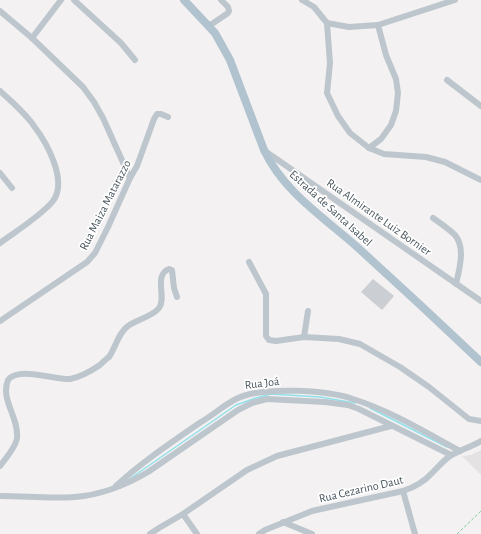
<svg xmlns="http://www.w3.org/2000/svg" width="481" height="534" font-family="'Alegreya Sans',sans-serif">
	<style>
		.education { fill: #e4e2e3 }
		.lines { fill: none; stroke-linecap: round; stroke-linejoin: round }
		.stream { stroke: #8fe0eb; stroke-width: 1.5 }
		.building { fill: #cbced3 }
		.path { stroke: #79cd9c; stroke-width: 1; stroke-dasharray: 3 2; stroke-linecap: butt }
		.minor { stroke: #bdc6cd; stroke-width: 6 }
		.major { stroke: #b1c3cf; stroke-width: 8 }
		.labels { text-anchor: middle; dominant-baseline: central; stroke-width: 3.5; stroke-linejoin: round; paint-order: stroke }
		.street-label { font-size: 12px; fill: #49565e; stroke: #fff }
	</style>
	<rect width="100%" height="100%" fill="#f3f1f1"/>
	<polygon class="education" points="481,450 481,475 462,456 471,455"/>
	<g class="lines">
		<g class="stream">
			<polyline points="370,408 447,447"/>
			<polyline points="131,478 236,405 256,398 271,394 320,397 355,403"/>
		</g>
	</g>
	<polygon class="building" points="373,279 394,296 382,310 361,292"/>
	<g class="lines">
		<polyline class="path" points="457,534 481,511"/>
		<g class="minor">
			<polyline points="74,0 121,43 135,60"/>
			<polyline points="302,0 314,7 327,23 349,27 378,25 455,0"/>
			<polyline points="0,11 32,38 83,87 94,102 103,118 130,178"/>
			<polyline points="327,23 330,63 327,93 338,116 350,133 369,148 384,154 426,157 445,162 481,180"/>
			<polyline points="209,26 228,13 229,11 228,7 221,0"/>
			<polyline points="32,38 61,0"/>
			<polyline points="447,80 481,106"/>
			<path d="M0,91C12,102 25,113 34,126C47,143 68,181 53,201C42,215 15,232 0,243"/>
			<polyline points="369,148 381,139 391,125 396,111 398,93 396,79 386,55 378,25"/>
			<polyline points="265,151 481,301"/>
			<polyline points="0,173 12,188"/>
			<path d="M433,218C440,223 449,229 455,235C466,248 459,270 456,284"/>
			<polyline points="249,262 266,294 266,336 269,340 276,341 304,337 339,339 360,344 400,367 429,387 469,419 481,421"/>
			<polyline points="0,321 87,262 95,253 108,227 130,178 137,166 154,119 157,114 161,114 168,117"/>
			<polyline points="304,337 308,311"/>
			<path d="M0,466C6,458 16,447 17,438C19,417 0,400 8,380C18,366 55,380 70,379C81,377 91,371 100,365C103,362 106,359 109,357C116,347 118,333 128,326C137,319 152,317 159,308C167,298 153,275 169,269L172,270L174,288L177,297"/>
			<path d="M116,486C142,462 172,442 201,422C213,415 224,405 236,399C261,386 327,390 353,399C391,411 425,432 460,451"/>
			<polyline points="403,491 415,534"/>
			<path d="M0,496C25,496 50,499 75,497C100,495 126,485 148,472L238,410L252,403L267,399L325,402L348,405L359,409L451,455"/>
			<polyline points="183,514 197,534"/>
			<polyline points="283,522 312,534"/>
			<polyline points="150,534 159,528 183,514 247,470 277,456 391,426"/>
			<path d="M259,534L265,530L312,511L403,491C415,487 424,482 432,473C438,467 443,461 450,456C459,450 471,447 481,441"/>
		</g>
		<path class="major" d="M184,0L215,33L230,60L264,150C284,192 322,216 356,246C398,284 440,323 481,362"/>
	</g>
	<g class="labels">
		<g class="street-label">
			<text transform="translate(105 205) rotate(-63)">Rua Maiza Matarazzo</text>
			<text transform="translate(331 208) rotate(42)">Estrada de Santa Isabel</text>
			<text transform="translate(379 217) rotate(35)">Rua Almirante Luiz Bornier</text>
			<text transform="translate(262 383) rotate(-7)">Rua Joá</text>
			<text transform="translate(361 489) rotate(-13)">Rua Cezarino Daut</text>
		</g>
	</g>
</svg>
